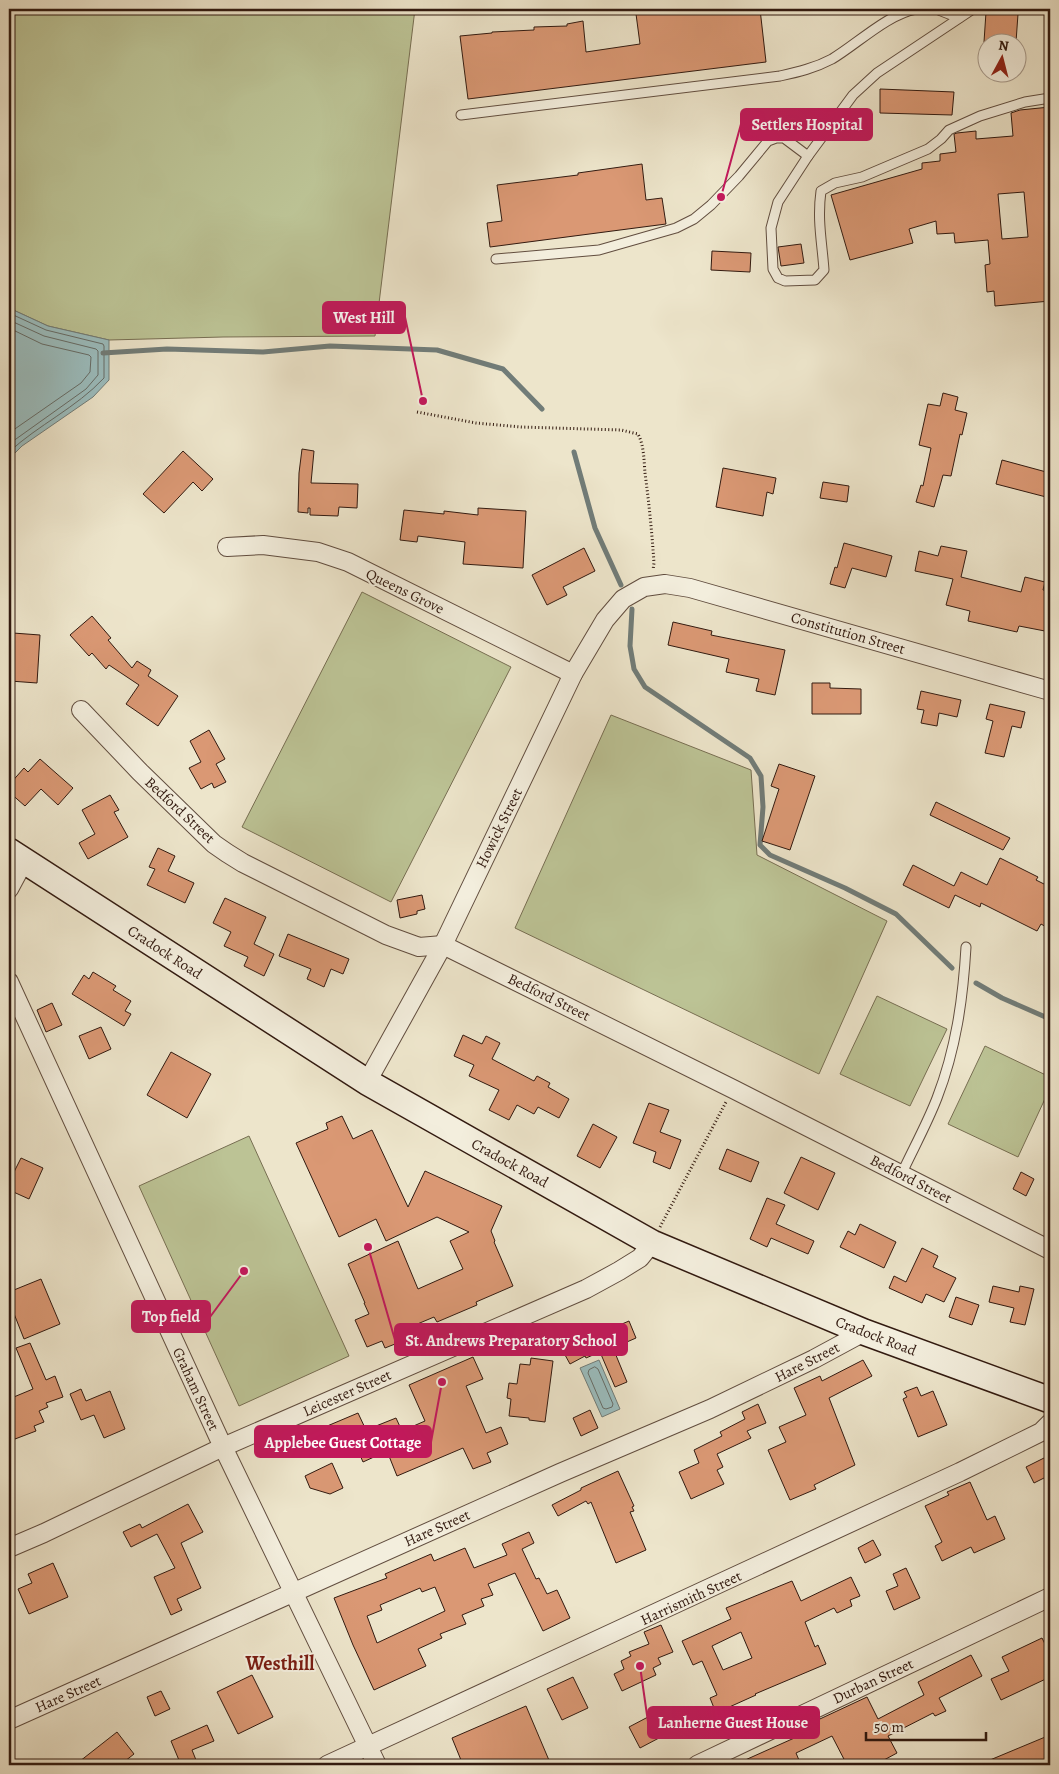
<svg xmlns="http://www.w3.org/2000/svg" width="1059" height="1774" font-family="Alegreya,serif">
	<style>
		.green { fill: #bcc395; stroke: #776e52 }
		.water { fill: #9bbdbe; stroke: #717c78 }
		.lines { fill: none; stroke-linecap: round; stroke-linejoin: round }
		.shore { stroke: #666c67; stroke-width: 1 }
		.stream { stroke: #717c78; stroke-width: 5 }
		.building { fill: #da9874; stroke: #321a10; fill-rule: evenodd }
		.service-casing { stroke: #614d3f; stroke-width: 11 }
		.minor-casing { stroke: #614d3f; stroke-width: 20 }
		.secondary-casing { stroke: #321a10; stroke-width: 28 }
		.path { stroke: #321a10; stroke-width: 3; stroke-dasharray: 1 2.5; stroke-linecap: butt }
		.service { stroke: #f3eedd; stroke-width: 9 }
		.minor { stroke: #f3eedd; stroke-width: 18 }
		.secondary { stroke: #f3eedd; stroke-width: 25 }
		.labels { text-anchor: middle; dominant-baseline: central; stroke-width: 4; stroke-linejoin: round; paint-order: stroke }
		.street-label { font-size: 15px; fill: #321a10; stroke: #f3eedd }
		.district-label { font-size: 20px; font-weight: bold; fill: #7a1f14; stroke: #f3eedd }
		.leader { fill: none; stroke: #c2185b; stroke-width: 2 }
		.callout-dot { fill: #c2185b; stroke: #f3eedd; stroke-width: 2 }
		.callout { fill: #c2185b; stroke: #c2185b; stroke-width: 2 }
		.callout-label { font-size: 16px; text-anchor: middle; font-weight: bold; fill: #fff }
	</style>
	<rect width="100%" height="100%" fill="#ede5cb"/>
	<filter id="stains"><feTurbulence type="fractalNoise" baseFrequency=".004" numOctaves="4"/><feColorMatrix values="0 0 0 0 .2 0 0 0 0 .09 0 0 0 0 .02 0 0 0 .5 -.17"/></filter>
	<radialGradient id="worn" r=".72"><stop offset=".6" stop-color="#630" stop-opacity="0"/><stop offset="1" stop-color="#630" stop-opacity=".3"/></radialGradient>
	<g class="green">
		<polygon points="9,9 415,9 375,336 223,337 109,340 48,326 9,308"/>
		<polygon points="362,592 511,667 391,902 242,827"/>
		<polygon points="611,715 751,770 757,855 887,921 819,1074 515,928"/>
		<polygon points="877,996 947,1029 910,1106 840,1074"/>
		<polygon points="985,1046 1050,1077 1050,1088 1018,1157 948,1124"/>
		<polygon points="249,1136 349,1356 239,1406 139,1186"/>
	</g>
	<g class="water">
		<polygon points="9,308 48,326 109,340 109,380 93,397 22,446 9,459"/>
		<polygon points="599,1360 620,1409 602,1417 580,1368"/>
	</g>
	<g class="lines">
		<g class="shore">
			<path d="M9,313L46,330L103,344L104,346V378C76,408 38,425 9,452"/>
			<polyline points="9,320 44,336 96,349 98,351 98,375 86,389 9,444"/>
			<polyline points="9,328 42,344 89,355 91,357 90,372 81,383 9,433"/>
			<polygon points="595,1367 598,1369 613,1404 612,1407 606,1409 603,1408 588,1373 589,1370"/>
		</g>
		<g class="stream">
			<polyline points="103,353 167,349 263,352 330,346 437,350 503,369 542,409"/>
			<polyline points="574,452 595,528 621,585"/>
			<polyline points="632,609 630,646 634,669 645,687 750,758 761,776 763,807 760,845 770,855 845,888 896,914 952,968"/>
			<polyline points="976,983 1002,998 1050,1019"/>
		</g>
	</g>
	<g class="building">
		<polygon points="682,9 760,9 766,62 468,99 460,36 492,33 492,32 534,30 534,27 567,26 567,24 583,21 586,52 640,44 636,14"/>
		<polygon points="986,12 1018,14 1016,42 984,42"/>
		<polygon points="880,89 954,92 952,115 880,113"/>
		<path d="M1050,107V301L995,306L994,291L987,292L985,265L990,264L988,240L955,243L954,233L937,234L936,221L909,229L913,243L850,260L831,195L922,169V163L940,161V154L956,152L954,134L957,133L976,131V139L1013,136L1011,113L1020,110ZM1024,192L1028,237L1002,239L998,194Z"/>
		<polygon points="642,164 646,200 662,198 666,224 490,247 487,223 502,221 497,185 578,175 578,173"/>
		<polygon points="801,244 804,263 781,266 778,247"/>
		<polygon points="712,251 751,253 750,272 711,270"/>
		<polygon points="943,393 958,397 955,410 967,413 962,435 960,434 951,476 943,475 934,507 916,502 921,485 923,486 931,448 919,445 928,404 940,406"/>
		<polygon points="302,449 314,451 311,483 358,484 357,508 339,507 338,516 310,515 310,508 308,508 308,513 298,512 299,473"/>
		<polygon points="183,451 213,479 202,491 193,482 164,513 143,494"/>
		<polygon points="1002,460 1050,473 1050,498 996,484"/>
		<polygon points="723,468 776,478 773,494 767,492 763,516 716,507"/>
		<polygon points="823,482 849,486 847,502 820,498"/>
		<polygon points="478,508 526,511 523,568 463,564 465,542 418,536 417,542 400,540 404,510 444,514 444,511 478,515"/>
		<polygon points="844,543 892,556 886,577 852,568 845,588 830,584 835,567 837,568"/>
		<polygon points="941,546 967,551 961,577 1021,592 1025,577 1045,582 1043,590 1050,591 1050,632 1019,626 1017,632 968,621 970,611 946,605 953,579 915,571 919,551 938,556"/>
		<polygon points="584,548 595,571 563,587 567,595 547,605 532,575"/>
		<polygon points="92,616 111,638 108,640 132,668 137,661 151,670 148,676 178,696 158,726 126,704 139,685 109,665 106,669 92,653 89,656 70,635"/>
		<polygon points="673,622 712,631 711,635 785,650 775,695 756,691 759,679 726,672 729,659 668,645"/>
		<polygon points="13,633 40,635 37,683 10,681"/>
		<polygon points="812,683 830,683 830,688 861,689 861,714 812,714"/>
		<polygon points="921,691 961,700 957,717 939,713 937,726 921,723 924,710 917,709"/>
		<polygon points="990,704 1025,712 1021,728 1012,726 1004,757 985,753 993,721 986,719"/>
		<polygon points="209,730 225,759 216,764 226,782 214,788 212,783 201,789 189,768 201,762 190,741"/>
		<polygon points="40,759 73,788 58,805 41,789 25,806 9,792 9,785 24,768 28,772"/>
		<polygon points="779,764 815,776 790,850 762,841 779,789 771,786"/>
		<polygon points="110,795 119,810 114,812 128,837 88,859 79,843 95,834 82,810"/>
		<polygon points="936,802 1010,838 1003,850 930,815"/>
		<polygon points="158,848 175,856 168,871 194,883 185,903 147,885 155,869 149,867"/>
		<polygon points="1000,858 1038,877 1036,880 1050,887 1050,929 1041,924 1037,931 981,903 980,907 955,895 949,908 903,885 913,865 954,886 961,872 987,885"/>
		<polygon points="422,895 425,909 417,911 417,914 400,918 397,900"/>
		<polygon points="225,898 266,917 254,944 274,954 264,976 244,966 248,957 224,946 231,932 213,923"/>
		<polygon points="288,934 349,959 343,974 331,969 324,987 307,979 311,969 279,956"/>
		<polygon points="93,972 116,986 113,990 131,1001 125,1011 131,1014 124,1026 72,994 84,975 89,979"/>
		<polygon points="52,1003 62,1025 46,1032 37,1010"/>
		<polygon points="101,1027 111,1049 89,1059 79,1036"/>
		<polygon points="463,1035 482,1044 486,1036 500,1043 492,1059 534,1081 537,1076 550,1083 548,1087 569,1099 559,1118 538,1107 534,1114 517,1105 509,1120 489,1110 499,1090 469,1076 474,1065 454,1056"/>
		<polygon points="171,1052 211,1074 187,1118 147,1095"/>
		<polygon points="649,1103 669,1110 660,1132 681,1140 670,1169 653,1162 656,1152 633,1143"/>
		<polygon points="342,1116 353,1139 372,1130 408,1207 425,1171 502,1206 491,1231 495,1241 494,1242 513,1286 476,1302 477,1305 437,1322 434,1317 396,1333 400,1342 385,1348 382,1341 367,1347 355,1320 369,1314 364,1303 365,1303 348,1264 398,1241 418,1289 463,1269 450,1241 469,1232 437,1217 386,1241 376,1219 339,1237 296,1143 328,1129 326,1123"/>
		<polygon points="593,1124 617,1137 600,1168 577,1156"/>
		<polygon points="727,1149 759,1162 751,1182 719,1169"/>
		<polygon points="801,1157 835,1173 818,1210 784,1193"/>
		<polygon points="21,1158 43,1168 29,1199 9,1190 9,1182"/>
		<polygon points="1021,1172 1034,1179 1026,1196 1013,1189"/>
		<polygon points="767,1198 785,1205 776,1224 814,1241 808,1254 771,1238 767,1247 750,1239"/>
		<polygon points="860,1224 896,1242 884,1268 840,1247 848,1231 855,1235"/>
		<polygon points="922,1248 938,1256 933,1267 956,1278 944,1302 926,1294 922,1303 889,1288 894,1276 906,1282"/>
		<polygon points="41,1279 60,1324 24,1339 9,1301 9,1292"/>
		<polygon points="993,1286 1019,1292 1020,1286 1034,1289 1025,1325 1010,1322 1014,1308 989,1302"/>
		<polygon points="956,1297 979,1305 972,1325 949,1317"/>
		<polygon points="629,1321 636,1338 613,1348 627,1382 615,1387 600,1352 586,1358 585,1356 570,1364 559,1344 572,1338 575,1344"/>
		<polygon points="30,1343 46,1380 55,1376 63,1397 46,1403 48,1407 39,1411 44,1422 34,1426 36,1431 15,1439 14,1436 9,1438 9,1399 33,1389 16,1348"/>
		<polygon points="473,1357 483,1379 466,1386 486,1433 501,1427 508,1444 487,1453 491,1462 473,1469 463,1448 397,1476 387,1451 363,1462 353,1439 322,1452 313,1432 358,1413 366,1430 396,1418 402,1431 425,1421 409,1385"/>
		<polygon points="531,1358 553,1361 545,1422 529,1420 529,1418 509,1416 511,1399 507,1398 509,1383 517,1384 520,1364 530,1365"/>
		<polygon points="863,1360 872,1376 829,1398 855,1465 814,1485 816,1489 790,1500 768,1450 786,1442 779,1427 806,1415 794,1388 820,1376 822,1381"/>
		<polygon points="917,1387 921,1396 933,1391 947,1425 918,1437 903,1399 907,1397 904,1392"/>
		<polygon points="81,1389 86,1401 110,1391 125,1429 104,1438 94,1415 81,1420 70,1394"/>
		<polygon points="758,1404 766,1423 747,1431 751,1438 717,1454 723,1467 717,1470 724,1484 691,1499 679,1472 699,1463 694,1450 722,1436 720,1432 745,1419 742,1412"/>
		<polygon points="590,1410 598,1428 581,1436 573,1418"/>
		<polygon points="1050,1455 1050,1475 1034,1483 1026,1467"/>
		<polygon points="332,1463 343,1488 330,1494 310,1488 305,1476"/>
		<polygon points="618,1471 634,1506 632,1507 634,1511 630,1512 646,1550 616,1563 591,1502 588,1504 586,1501 558,1516 552,1505 581,1490 581,1488"/>
		<polygon points="970,1482 987,1520 995,1516 1005,1539 974,1553 971,1547 942,1561 935,1546 942,1542 925,1506 949,1495 947,1492"/>
		<polygon points="188,1504 203,1532 181,1543 201,1588 177,1599 182,1610 171,1615 154,1577 175,1568 157,1534 131,1547 123,1532 140,1524 142,1528"/>
		<path d="M529,1532L534,1543L522,1549L536,1579L539,1578L547,1594L557,1590L570,1618L543,1631L515,1573L488,1584L493,1595L481,1599L484,1606L462,1615L466,1624L440,1634L442,1638L418,1649L426,1666L374,1690L353,1645L334,1598L387,1578L385,1574L431,1554L434,1561L465,1548L474,1568L507,1555L502,1544ZM435,1587L445,1611L377,1643L367,1616L382,1610L380,1605L420,1588L422,1592Z"/>
		<polygon points="873,1540 881,1555 865,1563 858,1548"/>
		<polygon points="53,1563 68,1597 29,1614 18,1589 32,1583 28,1574"/>
		<polygon points="906,1568 920,1598 894,1610 886,1591 898,1586 893,1574"/>
		<path d="M851,1577L860,1596L850,1600L852,1606L837,1613L834,1608L805,1622L815,1647L818,1645L826,1664L755,1694L756,1695L716,1713L710,1698L717,1695L702,1661L693,1665L682,1641L731,1619L726,1608L792,1581L801,1601ZM741,1632L752,1658L723,1670L712,1646Z"/>
		<polygon points="661,1625 673,1652 658,1658 661,1664 653,1668 656,1675 622,1691 614,1674 624,1669 621,1661 631,1656 629,1652 649,1644 644,1632"/>
		<polygon points="1042,1638 1050,1654 1050,1677 1001,1700 991,1679 1009,1671 1002,1657"/>
		<polygon points="971,1655 982,1676 939,1698 946,1711 935,1716 933,1713 888,1736 897,1753 884,1760 887,1765 847,1765 832,1736 796,1753 801,1765 734,1765 810,1731 807,1725 867,1697 878,1719 924,1695 918,1682"/>
		<polygon points="252,1675 273,1717 238,1734 217,1692"/>
		<polygon points="573,1677 588,1708 562,1720 547,1689"/>
		<polygon points="161,1691 170,1709 155,1716 147,1697"/>
		<polygon points="526,1706 551,1765 463,1765 452,1738"/>
		<polygon points="648,1717 659,1738 640,1748 629,1727"/>
		<polygon points="207,1725 214,1741 192,1750 198,1765 181,1765 171,1741"/>
		<polygon points="117,1732 134,1754 120,1765 75,1765"/>
		<polygon points="1050,1735 1050,1765 978,1765"/>
	</g>
	<g class="lines">
		<defs>
			<g id="service">
				<polyline points="936,9 959,18"/>
				<path d="M973,9L877,73L853,95L808,156L778,202L771,228L773,269L778,278L785,281L815,280L824,270C822,242 817,220 821,191L835,183L862,177L928,149L941,139L949,130L980,116L1025,102L1050,98"/>
				<path d="M461,115L780,76C798,72 815,68 832,59C857,44 888,14 916,9"/>
				<polyline points="496,259 599,250 676,228 694,219 711,205 739,176 768,141 776,138 784,138 808,156"/>
				<path d="M901,1175C913,1149 927,1124 937,1098C956,1049 963,999 966,947"/>
			</g>
			<g id="minor">
				<polyline points="227,547 263,545 318,552 348,562 573,674"/>
				<polyline points="81,710 140,772 214,844 227,853 243,863 386,935 419,947 443,945 733,1089 1050,1250"/>
				<polyline points="9,889 24,861"/>
				<polyline points="9,982 223,1447 377,1765"/>
				<polyline points="367,1082 443,945 573,674 605,620 623,599 644,587 665,584 690,588 1050,691"/>
				<polyline points="9,1548 44,1533 223,1447 586,1289 619,1271 640,1258 652,1243"/>
				<polyline points="9,1720 560,1473 710,1409 814,1359 864,1332"/>
				<polyline points="327,1765 960,1472 1041,1432 1050,1423"/>
				<polyline points="697,1765 1050,1597"/>
			</g>
			<polyline id="secondary" points="9,851 367,1082 652,1243 864,1332 1050,1400"/>
		</defs>
		<use href="#service" class="service-casing"/>
		<use href="#minor" class="minor-casing"/>
		<use href="#secondary" class="secondary-casing"/>
		<g class="path">
			<path d="M417,412L476,423L521,427L621,430L638,434C644,445 644,461 645,473C649,503 652,533 654,563L653,570"/>
			<polyline points="660,1227 726,1102"/>
		</g>
		<use href="#service" class="service"/>
		<use href="#minor" class="minor"/>
		<use href="#secondary" class="secondary"/>
	</g>
	<g class="labels">
		<g class="street-label">
			<text transform="translate(405 591) rotate(26)">Queens Grove</text>
			<text transform="translate(848 633) rotate(16)">Constitution Street</text>
			<text transform="translate(180 810) rotate(43)">Bedford Street</text>
			<text transform="translate(499 828) rotate(-64)">Howick Street</text>
			<text transform="translate(165 952) rotate(33)">Cradock Road</text>
			<text transform="translate(549 997) rotate(26)">Bedford Street</text>
			<text transform="translate(510 1163) rotate(29)">Cradock Road</text>
			<text transform="translate(911 1179) rotate(27)">Bedford Street</text>
			<text transform="translate(876 1336) rotate(21)">Cradock Road</text>
			<text transform="translate(807 1362) rotate(-27)">Hare Street</text>
			<text transform="translate(196 1389) rotate(65)">Graham Street</text>
			<text transform="translate(347 1393) rotate(-24)">Leicester Street</text>
			<text transform="translate(437 1528) rotate(-24)">Hare Street</text>
			<text transform="translate(691 1598) rotate(-25)">Harrismith Street</text>
			<text transform="translate(873 1681) rotate(-25)">Durban Street</text>
			<text transform="translate(68 1694) rotate(-24)">Hare Street</text>
		</g>
		<g class="district-label">
			<text x="280" y="1663">Westhill</text>
		</g>
	</g>
	<path class="leader" d="M721 197L741 124M423 401L405 317M244 1271L210 1317M368 1247L395 1340M442 1382L431 1442M640 1666L648 1722"/>
	<g class="callout-dot">
		<circle cx="721" cy="197" r="5"/>
		<circle cx="423" cy="401" r="5"/>
		<circle cx="244" cy="1271" r="5"/>
		<circle cx="368" cy="1247" r="5"/>
		<circle cx="442" cy="1382" r="5"/>
		<circle cx="640" cy="1666" r="5"/>
	</g>
	<g class="callout">
		<rect x="741" y="109" width="131" height="31" rx="5"/>
		<rect x="323" y="302" width="82" height="31" rx="5"/>
		<rect x="132" y="1301" width="78" height="31" rx="5"/>
		<rect x="395" y="1324" width="232" height="31" rx="5"/>
		<rect x="255" y="1426" width="176" height="31" rx="5"/>
		<rect x="648" y="1707" width="171" height="31" rx="5"/>
	</g>
	<g class="callout-label">
		<text x="807" y="130">Settlers Hospital</text>
		<text x="364" y="323">West Hill</text>
		<text x="171" y="1322">Top field</text>
		<text x="511" y="1346">St. Andrews Preparatory School</text>
		<text x="343" y="1448">Applebee Guest Cottage</text>
		<text x="733" y="1728">Lanherne Guest House</text>
	</g>
	<rect width="1059" height="1774" fill="none" stroke="#ede5cb" stroke-width="30"/>
	<rect x="10" y="10" width="1039" height="1754" fill="none" stroke="#321a10" stroke-width="2.5"/>
	<rect x="15" y="15" width="1029" height="1744" fill="none" stroke="#321a10"/>
	<g transform="translate(1002 58) rotate(7)"><circle r="24" fill="#f3eedd" stroke="#a6998b"/>
	<path d="M0-4L9 19L0 12L-9 19Z" fill="#8f2418"/>
	<text y="-8" font-size="14" font-weight="bold" text-anchor="middle" fill="#321a10">N</text>
	</g>
	<path d="M866 1732v8h120v-8" fill="none" stroke="#321a10" stroke-width="2.5"/>
	<text x="874" y="1732" font-size="15" fill="#321a10" stroke="#f3eedd" stroke-width="4" paint-order="stroke">50 m</text>
	<rect width="100%" height="100%" filter="url(#stains)"/>
	<rect width="100%" height="100%" fill="url(#worn)"/>
</svg>
